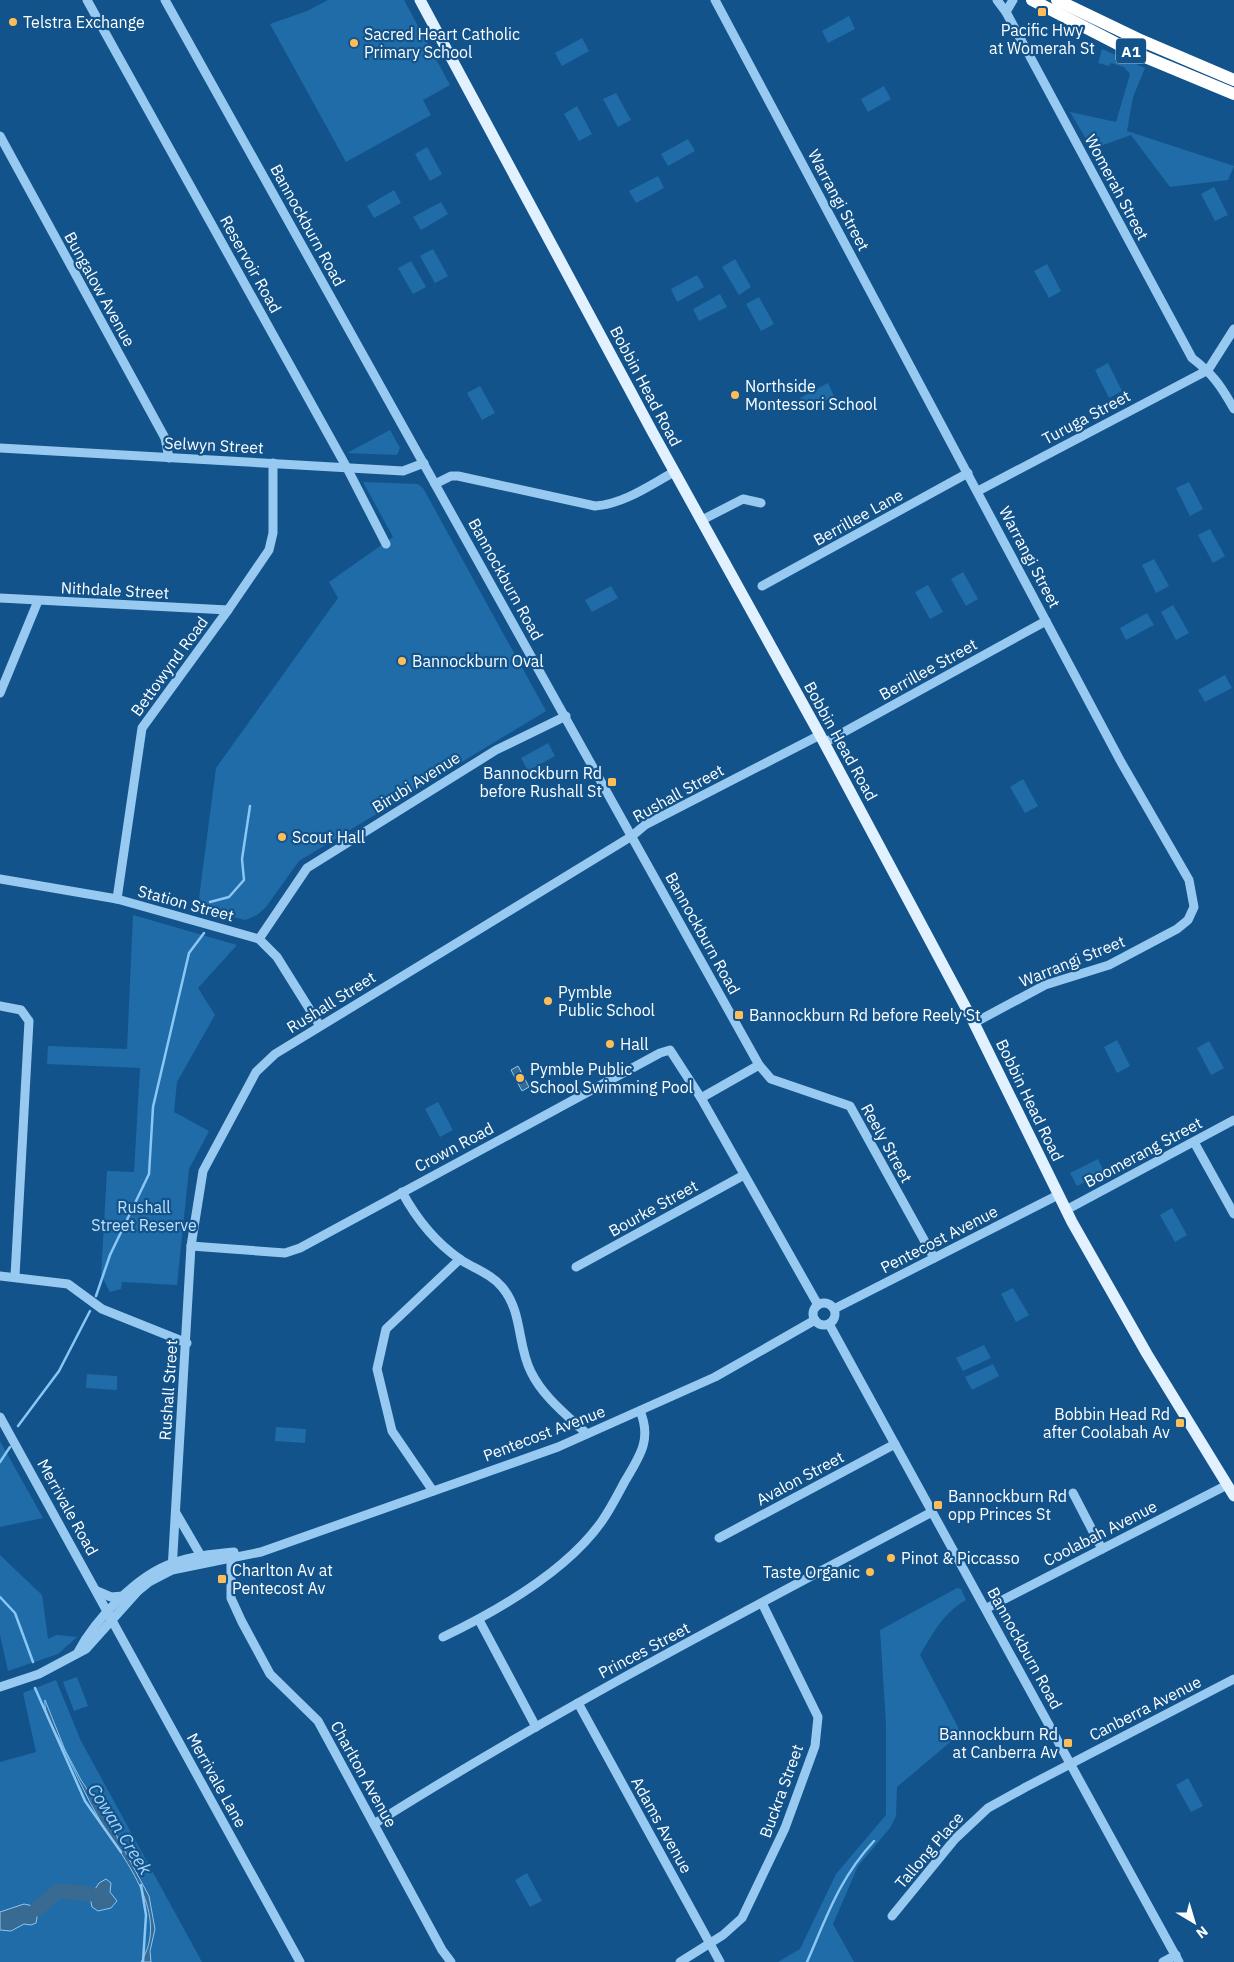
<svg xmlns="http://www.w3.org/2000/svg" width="1234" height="1962" font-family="'IBM Plex Sans',sans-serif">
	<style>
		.green { fill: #206ca8 }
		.water { fill: #386a92; stroke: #8ac7f5 }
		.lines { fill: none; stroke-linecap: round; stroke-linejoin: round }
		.stream { stroke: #8ac7f5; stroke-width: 2.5 }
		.river { stroke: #386a92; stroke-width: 15 }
		.minor { stroke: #98caf1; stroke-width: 9 }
		.major { stroke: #e2f1ff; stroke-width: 11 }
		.highway { stroke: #fff; stroke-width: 12 }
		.poi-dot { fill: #ffbd58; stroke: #12538b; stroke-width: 2 }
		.labels { text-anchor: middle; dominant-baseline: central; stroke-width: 4.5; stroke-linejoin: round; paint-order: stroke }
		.shield { fill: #12538b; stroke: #b8cbdc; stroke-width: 1 }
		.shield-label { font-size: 15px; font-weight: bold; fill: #fff }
		.poi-label { font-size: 16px; fill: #fff; stroke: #12538b; text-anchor: start }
		.street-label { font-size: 16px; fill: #fff; stroke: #12538b }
		.park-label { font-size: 16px; fill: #bfe1fc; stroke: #12538b }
		.water-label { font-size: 18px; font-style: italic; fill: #a4d4f8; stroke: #12538b }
	</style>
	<rect width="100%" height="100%" fill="#12538b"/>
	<g class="green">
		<polygon points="328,0 404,0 450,85 423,100 431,115 346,162 270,24 307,11"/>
		<polygon points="849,16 855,29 828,43 822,31"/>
		<polygon points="582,38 589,51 562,66 555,53"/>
		<polygon points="1102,49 1145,68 1133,97 1127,131 1234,166 1228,180 1170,187 1131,135 1092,149 1070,112 1116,122 1130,74 1124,67 1111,63 1109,66 1098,63"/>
		<polygon points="884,86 891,99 868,112 861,99"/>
		<polygon points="616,93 631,120 618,127 603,99"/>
		<polygon points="577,106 592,134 579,141 564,114"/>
		<polygon points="688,139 695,151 668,166 661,154"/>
		<polygon points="427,147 442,174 430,181 415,154"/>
		<polygon points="658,176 664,188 636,203 629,191"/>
		<polygon points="1214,187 1228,215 1215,221 1201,194"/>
		<polygon points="394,190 401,203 374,218 367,206"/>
		<polygon points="441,202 448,214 421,230 413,217"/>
		<polygon points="433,249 448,276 435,283 420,256"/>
		<polygon points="735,259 751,287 739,295 722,267"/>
		<polygon points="411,261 426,287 413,294 398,268"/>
		<polygon points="1047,264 1061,291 1049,298 1034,271"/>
		<polygon points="697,275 704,287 677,302 671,289"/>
		<polygon points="720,294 727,307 699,321 693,309"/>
		<polygon points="759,297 774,324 761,331 746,304"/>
		<polygon points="1108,363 1122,391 1109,398 1095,370"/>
		<polygon points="828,383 834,396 807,410 800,398"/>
		<polygon points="480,386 495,413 482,420 467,393"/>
		<polygon points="390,430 400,448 397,455 347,453"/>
		<polygon points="363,482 418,484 423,488 546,711 299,861 266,907 257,915 245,920 203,909 199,898 216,768 338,598 329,582 393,537"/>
		<polygon points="1189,482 1203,509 1190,516 1176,488"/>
		<polygon points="1210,529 1225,556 1213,563 1198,535"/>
		<polygon points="1154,559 1169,586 1156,593 1142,565"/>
		<polygon points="963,572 978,599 966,606 951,579"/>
		<polygon points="928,585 943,612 930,619 915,592"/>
		<polygon points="611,586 618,598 592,612 585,600"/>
		<polygon points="1173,605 1189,633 1176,640 1161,612"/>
		<polygon points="1147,613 1154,625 1126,640 1120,628"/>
		<polygon points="1225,675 1232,688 1205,702 1198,690"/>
		<polygon points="548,743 555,756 528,771 521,758"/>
		<polygon points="1023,779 1038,806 1025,813 1010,787"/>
		<polygon points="133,915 237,945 198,988 215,1015 177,1082 174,1112 209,1131 189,1169 177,1285 122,1282 121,1289 110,1292 101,1275 107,1171 134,1172 140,1068 47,1064 48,1046 127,1049"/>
		<polygon points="1117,1040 1130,1066 1117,1073 1104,1047"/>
		<polygon points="1209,1041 1224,1068 1211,1075 1197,1048"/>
		<polygon points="438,1102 453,1130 440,1137 425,1109"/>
		<polygon points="1098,1159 1104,1172 1077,1186 1070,1173"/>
		<polygon points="1172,1208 1187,1235 1175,1242 1160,1215"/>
		<polygon points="1013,1288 1029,1315 1016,1322 1001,1294"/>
		<polygon points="984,1345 991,1358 963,1371 956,1358"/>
		<polygon points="993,1364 999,1376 972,1390 965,1377"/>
		<polygon points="87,1374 117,1376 117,1390 86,1388"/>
		<polygon points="276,1427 306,1429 305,1443 275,1441"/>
		<polygon points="0,1441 43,1518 0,1527"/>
		<polygon points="0,1555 42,1595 48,1639 57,1635 77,1637 58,1654 8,1671 0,1635"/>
		<path d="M957,1588L961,1589L966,1600C944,1612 933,1633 920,1655L961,1733L897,1787L896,1816L890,1828L858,1866L833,1924L854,1962H778L800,1949L836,1874L886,1815V1724L880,1630Z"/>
		<polygon points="77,1677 88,1706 74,1711 63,1682"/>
		<polygon points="56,1680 81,1741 202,1962 0,1962 0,1762 36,1752 23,1693"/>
		<polygon points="1188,1778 1203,1806 1191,1812 1176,1785"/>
		<polygon points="527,1873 542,1901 530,1907 515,1880"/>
	</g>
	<g class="water">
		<polygon points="518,1066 529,1087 522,1091 511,1070"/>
		<path d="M45,1700L65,1750L81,1780L113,1829L149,1896L155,1929L150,1951L151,1962H141C170,1915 126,1862 102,1824C86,1797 73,1767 59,1739C54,1729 43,1711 45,1700Z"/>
		<polygon points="106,1879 111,1883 110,1892 117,1901 111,1908 98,1911 92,1907 90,1897 99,1883"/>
		<polygon points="24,1904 33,1906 38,1912 36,1923 31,1925 24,1924 11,1931 0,1930 0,1912"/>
	</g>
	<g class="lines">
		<g class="stream">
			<polyline points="210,902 229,897 244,880 242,859 250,806"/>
			<polyline points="96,1296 110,1255 149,1174 153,1107 189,953 204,933"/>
			<polyline points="18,1426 59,1371 90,1311"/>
			<polyline points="0,1462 10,1447"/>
			<polyline points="0,1597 15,1613 33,1662"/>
			<polyline points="35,1688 85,1801 121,1852"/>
			<polyline points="141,1885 146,1915 143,1962"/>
			<path d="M807,1962C827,1916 839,1879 874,1841"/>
		</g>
		<polyline class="river" points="37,1909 58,1891 91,1894"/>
		<g class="minor">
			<polyline points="87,0 347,468 386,544"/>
			<polyline points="165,0 759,1065 771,1079 850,1106 934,1258"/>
			<polyline points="715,0 1121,762 1189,880 1194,907 1188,920 1177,929 1109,965 1045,985 974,1023"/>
			<path d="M997,0L1006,12L1192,358C1213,374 1221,386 1234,409"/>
			<polyline points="1006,12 1013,0"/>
			<polyline points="0,136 165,438 169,458"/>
			<polyline points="1208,370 1234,329"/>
			<polyline points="0,448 403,471 424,463"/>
			<path d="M435,484L451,476H458L595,506C624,504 650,485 674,472"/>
			<polyline points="978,491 1208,370"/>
			<polyline points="702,520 743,499 761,503"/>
			<polyline points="762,586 968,473"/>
			<polyline points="0,598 228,610"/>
			<polyline points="0,693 38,601"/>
			<polyline points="824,743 1046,621"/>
			<polyline points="0,879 117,899 259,939 277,957 320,1026"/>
			<polyline points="117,899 142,728 228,610 269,550 273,533 273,463"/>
			<polyline points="259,939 307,868 496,750 566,716"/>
			<polyline points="0,1006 21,1010 29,1021 15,1276"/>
			<polyline points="701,1098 759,1065"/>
			<polyline points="1194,1142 1234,1214"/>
			<path d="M402,1192C416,1218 436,1243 461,1260C475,1269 491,1274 502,1287C523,1312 517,1345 531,1372C543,1397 568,1416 587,1434"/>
			<polyline points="1066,1210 1234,1120"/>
			<polyline points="191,1246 285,1253 300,1248 660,1053 670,1050 701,1098 818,1305"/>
			<polyline points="576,1267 744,1175"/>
			<polyline points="0,1276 68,1284 102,1309 187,1343"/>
			<circle cx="824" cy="1314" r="11"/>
			<polyline points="834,1309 1058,1195"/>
			<polyline points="829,1324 1179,1962"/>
			<polyline points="0,1417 300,1962"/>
			<polyline points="433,1491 392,1431 377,1369 386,1329 460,1259"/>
			<polyline points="1073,1493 1102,1549"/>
			<polyline points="176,1513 201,1556"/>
			<polyline points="719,1538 895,1444"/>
			<polyline points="231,1554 231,1598 242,1622 270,1674 318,1721 442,1950 451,1962"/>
			<polyline points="172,1570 191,1246 203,1171 256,1072 275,1054 632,836 645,825 820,735"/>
			<polyline points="97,1591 111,1597 123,1596"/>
			<polyline points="987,1608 1227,1485"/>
			<polyline points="479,1620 536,1727"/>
			<path d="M443,1637C497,1611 567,1571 602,1521C611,1508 618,1494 625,1481C640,1456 652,1439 640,1411"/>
			<path d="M78,1652C95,1620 137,1575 173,1563C192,1556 213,1554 234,1552"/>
			<polyline points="0,1687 39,1674 86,1649 138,1591 149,1582 172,1570 261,1552 558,1447 715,1377 815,1320"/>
			<polyline points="578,1703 720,1962"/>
			<path d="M374,1824C555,1710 744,1612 932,1512"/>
			<polyline points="892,1916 955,1839 988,1808 1026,1787 1234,1679"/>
			<polyline points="680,1962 723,1935 742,1918 785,1828 815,1746 818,1717 762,1603"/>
			<polyline points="1163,1962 1176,1955"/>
		</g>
		<polyline class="major" points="420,0 653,433 820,735 974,1023 1072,1222 1147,1354 1234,1496"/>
		<g class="highway">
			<polyline points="1032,0 1133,52 1234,94"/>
			<polyline points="1057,0 1138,39 1234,80"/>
		</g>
	</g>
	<g class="poi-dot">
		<rect x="1037" y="7" width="10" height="10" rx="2.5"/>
		<circle cx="13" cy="22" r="5"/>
		<circle cx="354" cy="43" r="5"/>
		<circle cx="735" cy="395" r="5"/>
		<circle cx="402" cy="661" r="5"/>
		<rect x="607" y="777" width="10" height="10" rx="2.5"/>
		<circle cx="282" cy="837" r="5"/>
		<circle cx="548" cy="1001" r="5"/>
		<rect x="734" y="1010" width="10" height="10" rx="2.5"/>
		<circle cx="610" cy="1044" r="5"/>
		<circle cx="520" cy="1078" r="5"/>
		<rect x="1175" y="1418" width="10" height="10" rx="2.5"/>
		<rect x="933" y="1500" width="10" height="10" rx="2.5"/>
		<circle cx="891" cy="1558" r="5"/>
		<circle cx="870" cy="1572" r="5"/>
		<rect x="217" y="1574" width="10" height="10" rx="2.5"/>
		<rect x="1063" y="1738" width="10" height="10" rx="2.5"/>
	</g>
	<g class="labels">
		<rect class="shield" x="1116" y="38.5" width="30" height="25" rx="4"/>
		<g class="shield-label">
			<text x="1131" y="51">A1</text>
		</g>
		<g class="poi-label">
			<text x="23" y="22">Telstra Exchange</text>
			<text x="1042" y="30" text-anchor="middle">Pacific Hwy<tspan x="1042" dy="18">at Womerah St</tspan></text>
			<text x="364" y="34">Sacred Heart Catholic<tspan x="364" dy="18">Primary School</tspan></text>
			<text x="745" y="386">Northside<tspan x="745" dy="18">Montessori School</tspan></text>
			<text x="412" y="661">Bannockburn Oval</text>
			<text x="602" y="773" text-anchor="end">Bannockburn Rd<tspan x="602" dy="18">before Rushall St</tspan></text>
			<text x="292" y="837">Scout Hall</text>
			<text x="558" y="992">Pymble<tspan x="558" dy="18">Public School</tspan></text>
			<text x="749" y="1015">Bannockburn Rd before Reely St</text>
			<text x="620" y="1044">Hall</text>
			<text x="530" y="1069">Pymble Public<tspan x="530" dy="18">School Swimming Pool</tspan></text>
			<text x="1170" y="1414" text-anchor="end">Bobbin Head Rd<tspan x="1170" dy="18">after Coolabah Av</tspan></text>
			<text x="948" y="1496">Bannockburn Rd<tspan x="948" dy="18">opp Princes St</tspan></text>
			<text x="901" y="1558">Pinot &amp; Piccasso</text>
			<text x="232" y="1570">Charlton Av at<tspan x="232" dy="18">Pentecost Av</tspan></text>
			<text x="860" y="1572" text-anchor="end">Taste Organic</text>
			<text x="1058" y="1734" text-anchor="end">Bannockburn Rd<tspan x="1058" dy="18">at Canberra Av</tspan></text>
		</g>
		<g class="street-label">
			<text transform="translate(1117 187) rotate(62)">Womerah Street</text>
			<text transform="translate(839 200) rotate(62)">Warrangi Street</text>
			<text transform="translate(308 225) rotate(61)">Bannockburn Road</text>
			<text transform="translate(251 264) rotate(61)">Reservoir Road</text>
			<text transform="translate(100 289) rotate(61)">Bungalow Avenue</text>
			<text transform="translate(646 386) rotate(62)">Bobbin Head Road</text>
			<text transform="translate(1086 417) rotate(-28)">Turuga Street</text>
			<text transform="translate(214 445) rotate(3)">Selwyn Street</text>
			<text transform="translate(858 517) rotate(-29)">Berrillee Lane</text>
			<text transform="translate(1030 557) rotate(62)">Warrangi Street</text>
			<text transform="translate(506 579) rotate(61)">Bannockburn Road</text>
			<text transform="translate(115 590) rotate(3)">Nithdale Street</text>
			<text transform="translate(169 666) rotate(-54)">Bettowynd Road</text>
			<text transform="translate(928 669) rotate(-29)">Berrillee Street</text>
			<text transform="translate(841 741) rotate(61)">Bobbin Head Road</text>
			<text transform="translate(416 782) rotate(-32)">Birubi Avenue</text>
			<text transform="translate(678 793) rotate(-29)">Rushall Street</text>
			<text transform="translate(186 903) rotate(15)">Station Street</text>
			<text transform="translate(703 933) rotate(61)">Bannockburn Road</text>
			<text transform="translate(1072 961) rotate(-22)">Warrangi Street</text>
			<text transform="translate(331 1002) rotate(-32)">Rushall Street</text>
			<text transform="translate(1030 1100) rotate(64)">Bobbin Head Road</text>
			<text transform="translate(887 1143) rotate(61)">Reely Street</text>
			<text transform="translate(454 1147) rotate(-28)">Crown Road</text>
			<text transform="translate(1143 1152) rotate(-28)">Boomerang Street</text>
			<text transform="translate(653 1208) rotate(-29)">Bourke Street</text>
			<text transform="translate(939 1239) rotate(-27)">Pentecost Avenue</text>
			<text transform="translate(168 1390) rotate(-86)">Rushall Street</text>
			<text transform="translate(544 1433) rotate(-21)">Pentecost Avenue</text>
			<text transform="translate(800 1478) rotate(-28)">Avalon Street</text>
			<text transform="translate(68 1507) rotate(61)">Merrivale Road</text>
			<text transform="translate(1100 1533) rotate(-27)">Coolabah Avenue</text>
			<text transform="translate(1025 1648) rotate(61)">Bannockburn Road</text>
			<text transform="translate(644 1650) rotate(-28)">Princes Street</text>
			<text transform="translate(1145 1708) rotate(-27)">Canberra Avenue</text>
			<text transform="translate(364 1774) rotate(61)">Charlton Avenue</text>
			<text transform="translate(217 1780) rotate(61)">Merrivale Lane</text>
			<text transform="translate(781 1791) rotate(-70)">Buckra Street</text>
			<text transform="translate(662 1825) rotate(61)">Adams Avenue</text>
			<text transform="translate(929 1850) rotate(-49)">Tallong Place</text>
		</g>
		<g class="park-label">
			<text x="144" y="1207">Rushall<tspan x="144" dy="18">Street Reserve</tspan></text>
		</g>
		<g class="water-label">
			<text transform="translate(120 1829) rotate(58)">Cowan Creek</text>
		</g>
	</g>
	<g transform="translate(1194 1922) rotate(142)" stroke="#12538b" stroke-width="4" paint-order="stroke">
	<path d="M0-4L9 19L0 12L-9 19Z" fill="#ffffff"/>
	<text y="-8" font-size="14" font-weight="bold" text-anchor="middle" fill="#ffffff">N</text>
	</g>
</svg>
